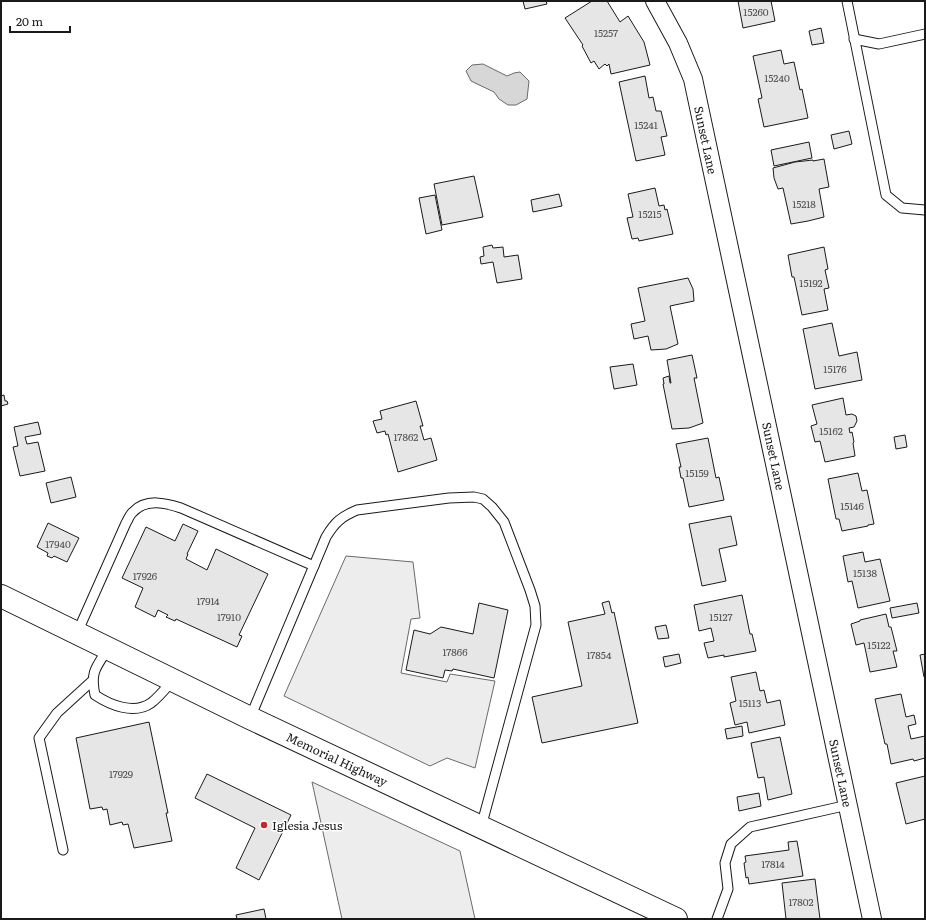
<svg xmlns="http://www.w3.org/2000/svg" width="926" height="920" font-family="Literata,serif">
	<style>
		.built { fill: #ededed; stroke: #6a6a6a }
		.water { fill: #d7d7d7; stroke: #6a6a6a }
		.building { fill: #e6e6e6; stroke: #1a1a1a }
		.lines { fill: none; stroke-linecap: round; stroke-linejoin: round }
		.service-casing { stroke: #1a1a1a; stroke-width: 11 }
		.minor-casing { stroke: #1a1a1a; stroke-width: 20 }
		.primary-casing { stroke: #1a1a1a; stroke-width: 24 }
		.service { stroke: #fff; stroke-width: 9 }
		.minor { stroke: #fff; stroke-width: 18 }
		.primary { stroke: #fff; stroke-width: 22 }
		.poi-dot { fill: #c62828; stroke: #fff; stroke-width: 1.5 }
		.labels { text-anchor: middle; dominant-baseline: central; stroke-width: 3; stroke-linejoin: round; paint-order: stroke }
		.number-label { font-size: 10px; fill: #4d4d4d }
		.street-label { font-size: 12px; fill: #1a1a1a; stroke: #fff }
		.poi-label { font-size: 12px; fill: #1a1a1a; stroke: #fff; text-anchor: start }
	</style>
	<rect width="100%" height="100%" fill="#fff"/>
	<g class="built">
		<polygon points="346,556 413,562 420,618 411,619 401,673 447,682 450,674 495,681 475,768 447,758 430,766 284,696"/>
		<polygon points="312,782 460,851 475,919 342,919"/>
	</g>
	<polygon class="water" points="483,64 507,76 514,73 520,72 529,81 527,99 516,105 508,105 499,99 494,92 471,81 466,71 472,65"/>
	<g class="building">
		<polygon points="523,1 546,1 547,4 525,9"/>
		<polygon points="592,1 607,1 620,22 628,16 644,42 650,65 611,74 609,64 607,66 605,64 599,69 594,61 591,63 582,46 583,45 565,18"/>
		<polygon points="738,1 771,1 775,21 743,28"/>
		<polygon points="821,28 824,43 812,45 809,31"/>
		<polygon points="781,50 784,64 794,62 800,90 802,89 808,118 764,127 758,99 762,98 753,56"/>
		<polygon points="645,76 649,98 653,97 656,111 661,111 667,136 661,137 665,155 636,161 619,82"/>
		<polygon points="849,131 852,144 834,149 831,135"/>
		<polygon points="809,142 812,158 774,166 771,150"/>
		<polygon points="824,159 829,187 819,189 824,217 808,221 791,224 783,188 778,189 774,178 773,168 795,162 813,160 813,161"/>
		<polygon points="474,176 483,217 442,225 434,184"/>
		<polygon points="655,188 659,206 664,205 665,210 667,209 673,234 639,241 638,238 632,239 627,218 633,217 628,194"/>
		<polygon points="559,194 562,206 533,212 531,200"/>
		<polygon points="435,195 442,230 426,234 419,198"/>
		<polygon points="492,245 493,248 503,247 504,257 518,255 522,279 497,283 493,262 481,264 480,257 484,256 483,247"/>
		<polygon points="824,247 828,269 825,270 829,288 824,289 828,310 802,315 794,277 792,277 788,255"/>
		<polygon points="688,278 693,289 694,301 670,306 678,344 666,349 651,350 648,336 634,339 631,324 645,321 638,288"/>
		<polygon points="832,323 839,356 857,352 862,380 815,389 803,329"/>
		<polygon points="692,355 697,378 694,378 703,423 689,428 672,429 663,384 664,384 663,378 669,376 670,383 671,383 667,360"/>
		<polygon points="633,364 637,385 614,389 610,367"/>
		<polygon points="4,395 5,401 7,401 8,404 1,406 1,396"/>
		<polygon points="843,398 846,415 852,414 856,416 857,421 854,427 849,428 850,433 852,432 854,442 853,443 855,456 825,462 820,441 815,442 811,426 817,424 812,405"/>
		<polygon points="416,401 423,426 420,426 424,440 431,438 437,460 398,472 388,434 386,435 385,431 377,433 373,421 382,419 380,411"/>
		<polygon points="38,422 41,434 25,437 27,444 38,442 45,471 20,476 13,447 18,446 14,427"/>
		<polygon points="905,435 907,447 896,449 894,437"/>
		<polygon points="708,438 716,478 719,477 724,500 689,507 683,478 681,478 679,467 681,467 676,444"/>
		<polygon points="858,473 862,491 867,490 874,524 868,525 868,526 842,531 839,519 836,519 828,479"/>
		<polygon points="71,477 76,497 51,503 46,483"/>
		<polygon points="731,516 737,545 719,549 726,581 702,586 689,524"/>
		<polygon points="48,523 79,538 67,562 54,556 52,558 47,556 48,553 37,547"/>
		<polygon points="183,524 198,531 187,554 188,554 186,559 207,570 216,549 268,574 239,635 242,636 237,647 176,619 175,621 166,617 168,615 158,610 155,617 135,607 143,588 122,578 146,527 175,541"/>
		<polygon points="863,552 865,562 880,559 890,601 858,608 852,581 848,582 843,556"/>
		<polygon points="742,595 750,634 752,634 756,651 724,657 724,655 708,658 704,643 714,641 711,628 699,631 694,605"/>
		<polygon points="609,601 612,613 614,612 638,723 542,743 532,697 582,686 568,622 605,614 602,603"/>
		<polygon points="479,603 508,610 494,678 453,669 452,671 445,670 443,678 406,670 414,630 430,634 441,627 473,634"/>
		<polygon points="917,603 919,613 892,618 890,608"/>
		<polygon points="886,614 889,627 891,627 897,651 893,651 897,667 870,672 864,643 856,645 851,624 860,621 860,620"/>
		<polygon points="666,625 669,638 658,639 655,627"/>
		<polygon points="679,654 681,663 665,667 663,657"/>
		<polygon points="925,654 925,676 924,677 920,655"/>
		<polygon points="756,672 760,691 764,690 767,703 780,700 785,725 749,733 747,722 735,725 730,703 736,701 731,677"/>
		<polygon points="901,694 906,717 914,715 916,724 908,726 911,739 925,736 925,758 914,761 913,759 891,764 887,744 885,744 875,699"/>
		<polygon points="149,722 168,813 166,813 172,841 134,848 128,824 123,825 122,822 110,825 107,809 103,810 102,807 90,809 76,738"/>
		<polygon points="742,726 743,736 727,739 725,729"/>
		<polygon points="780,737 792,794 768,800 764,777 758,778 751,743"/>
		<polygon points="207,774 291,815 259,880 236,868 255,828 195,798"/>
		<polygon points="925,776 925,819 906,824 896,783"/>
		<polygon points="759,793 761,806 739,811 737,797"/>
		<polygon points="797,841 803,876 749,884 748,877 746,878 744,863 746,862 745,856 789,850 788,842"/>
		<polygon points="815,879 820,919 786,919 782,883"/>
		<polygon points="264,909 266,919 237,919 236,915"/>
	</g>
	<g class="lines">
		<defs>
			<g id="service">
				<polyline points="847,1 886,195 902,208 925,210"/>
				<polyline points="854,39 879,44 925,34"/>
				<path d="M77,633L126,523C128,520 130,514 133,512C146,498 166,503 181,508L314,566"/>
				<path d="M108,649C96,667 90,672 95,695C110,705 134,715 151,703C159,697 166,688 173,680"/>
				<path d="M250,718L326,537C335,522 341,517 357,510L449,498L474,497L483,499L492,507L504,522L530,590L535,606L536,625L481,827"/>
				<polyline points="63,850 39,738 57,713 92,681"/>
				<polyline points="717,919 728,889 725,863 731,844 750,827 848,805"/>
			</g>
			<polyline id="minor" points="655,1 678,43 693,79 872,919"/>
			<polyline id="primary" points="1,596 250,718 676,919"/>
		</defs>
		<use href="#service" class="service-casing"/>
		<use href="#minor" class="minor-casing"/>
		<use href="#primary" class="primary-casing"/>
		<use href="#service" class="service"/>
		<use href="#minor" class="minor"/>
		<use href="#primary" class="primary"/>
	</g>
	<circle class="poi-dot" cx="264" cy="825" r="4"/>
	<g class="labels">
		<g class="number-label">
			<text x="756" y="11">15260</text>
			<text x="606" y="32">15257</text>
			<text x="777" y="77">15240</text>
			<text x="646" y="124">15241</text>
			<text x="804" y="203">15218</text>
			<text x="650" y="213">15215</text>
			<text x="811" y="282">15192</text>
			<text x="835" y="368">15176</text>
			<text x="831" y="430">15162</text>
			<text x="406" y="436">17862</text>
			<text x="697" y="472">15159</text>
			<text x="852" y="505">15146</text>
			<text x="58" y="543">17940</text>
			<text x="865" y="572">15138</text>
			<text x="145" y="575">17926</text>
			<text x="208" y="600">17914</text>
			<text x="229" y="616">17910</text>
			<text x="721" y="616">15127</text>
			<text x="879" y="644">15122</text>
			<text x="455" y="651">17866</text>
			<text x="599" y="654">17854</text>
			<text x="750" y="702">15113</text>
			<text x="121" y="773">17929</text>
			<text x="773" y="863">17814</text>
			<text x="801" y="901">17802</text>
		</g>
		<g class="street-label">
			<text transform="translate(706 140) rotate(78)">Sunset Lane</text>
			<text transform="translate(774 456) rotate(78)">Sunset Lane</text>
			<text transform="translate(337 759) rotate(25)">Memorial Highway</text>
			<text transform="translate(841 773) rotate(78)">Sunset Lane</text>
		</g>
		<g class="poi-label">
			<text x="272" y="825">Iglesia Jesus</text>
		</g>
	</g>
	<rect width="926" height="920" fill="none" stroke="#1a1a1a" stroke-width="4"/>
	<path d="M10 26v6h60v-6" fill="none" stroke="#1a1a1a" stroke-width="2"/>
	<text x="16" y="26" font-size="12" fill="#1a1a1a" stroke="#ffffff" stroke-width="3" paint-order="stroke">20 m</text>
</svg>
